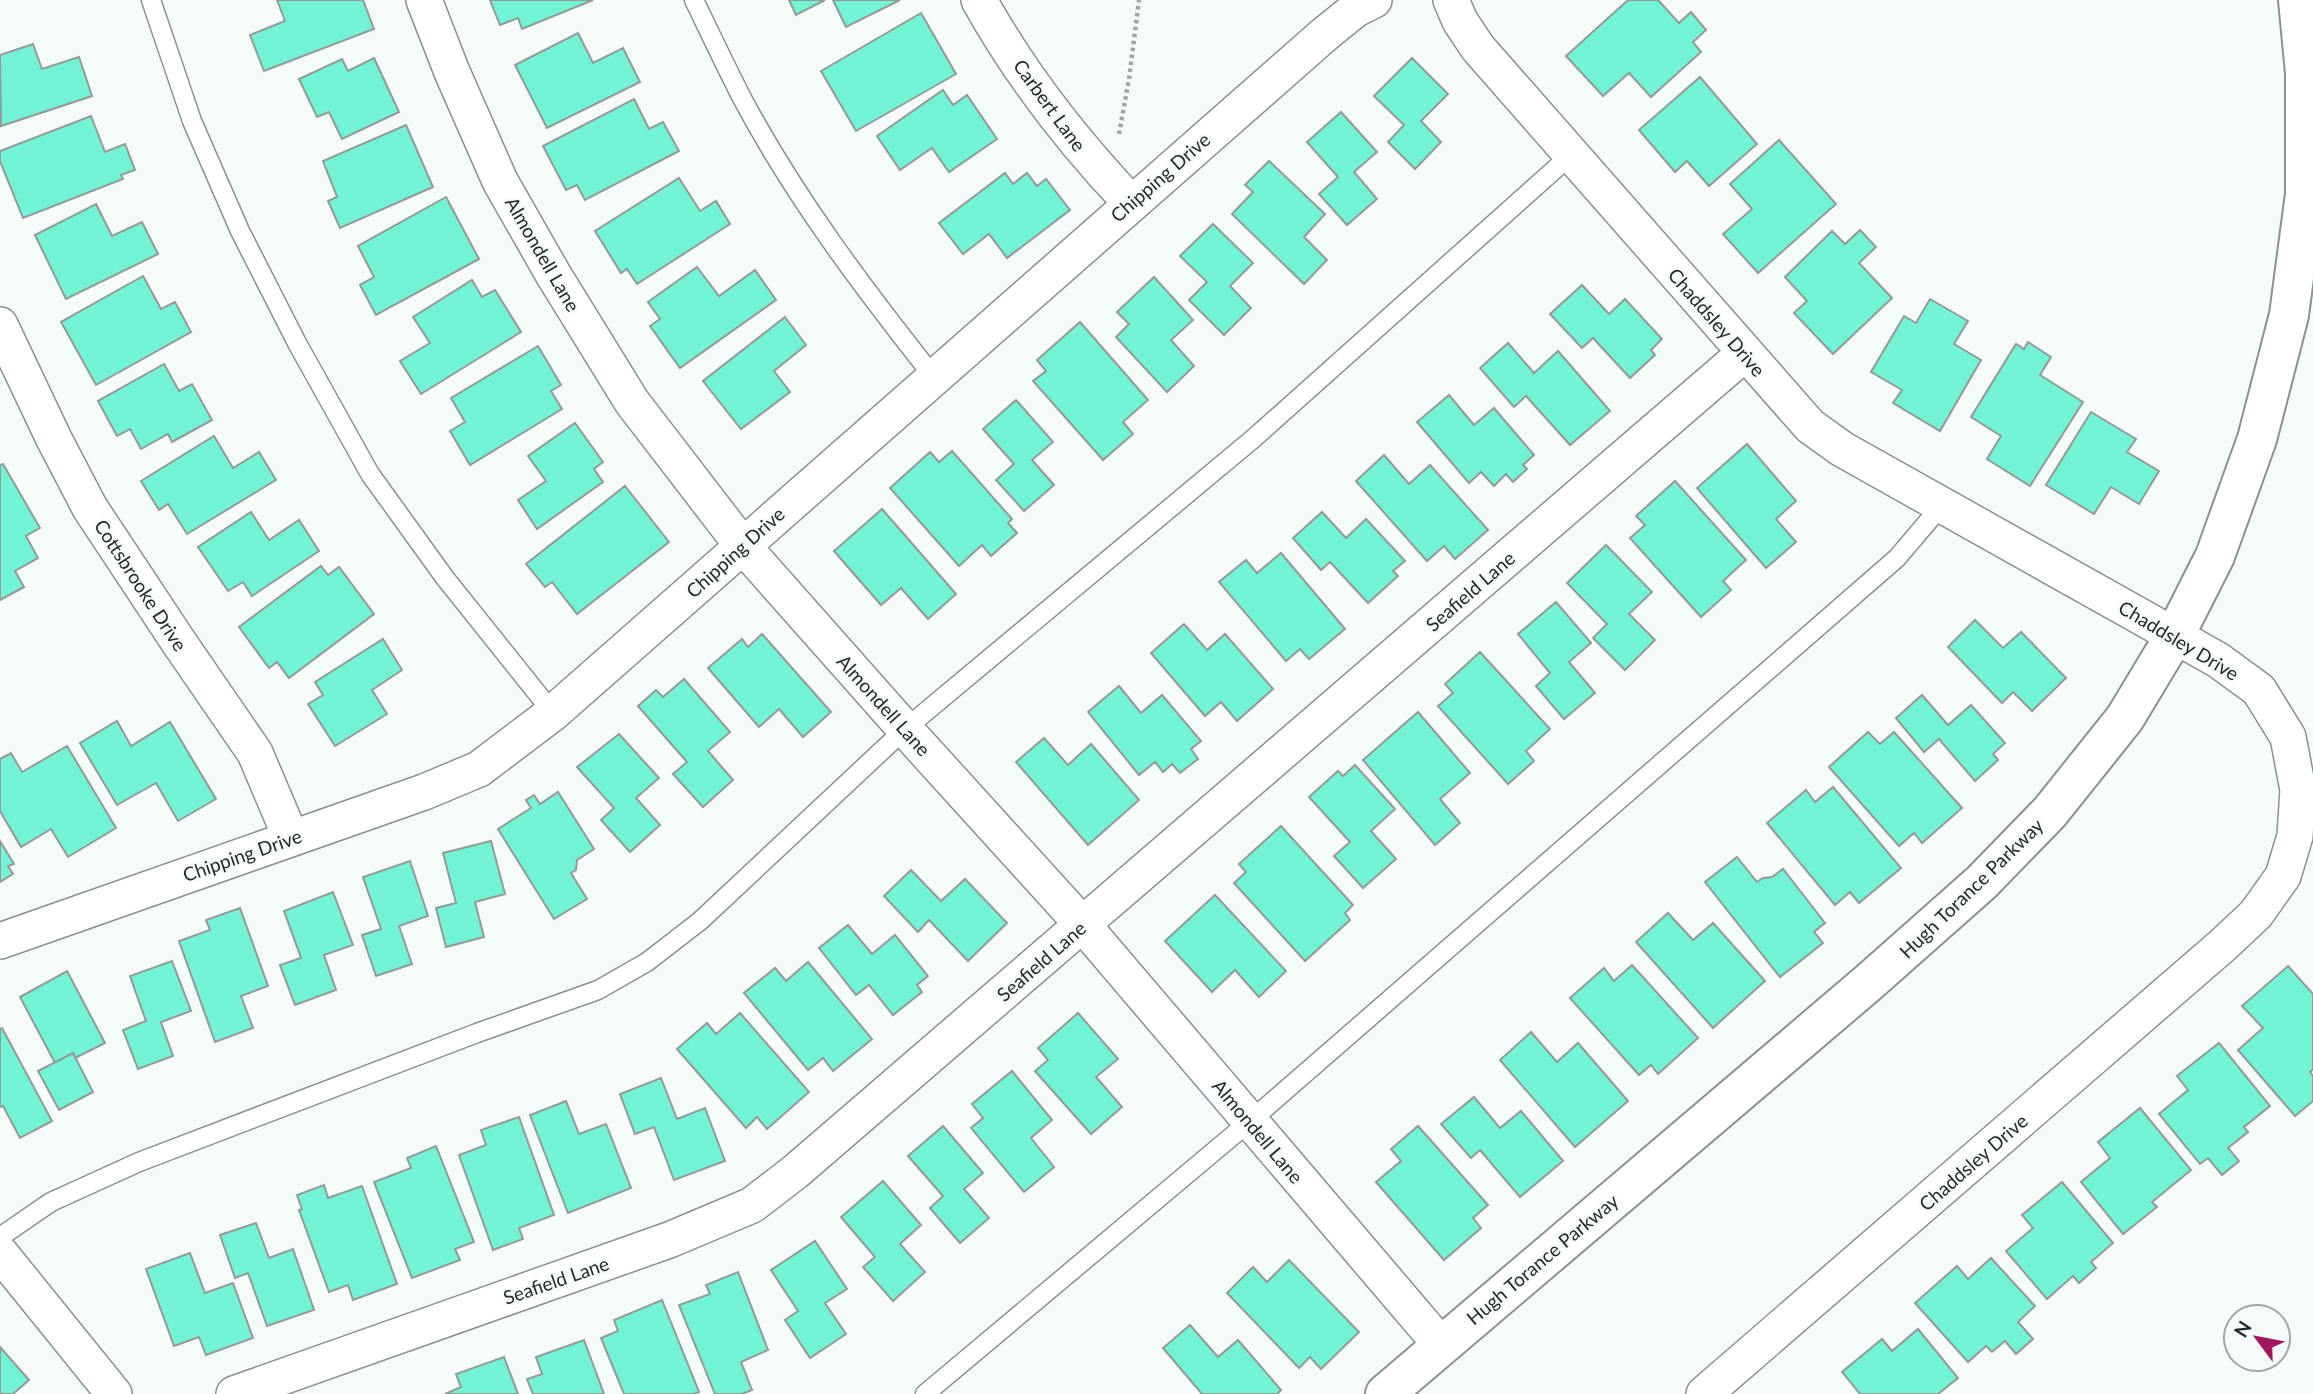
<svg xmlns="http://www.w3.org/2000/svg" width="2313" height="1394" font-family="Lato,sans-serif">
	<style>
		.building { fill: #73f3d5; stroke: #939a98; stroke-width: 2 }
		.lines { fill: none; stroke-linecap: round; stroke-linejoin: round }
		.service-casing { stroke: #8b918f; stroke-width: 21 }
		.minor-casing { stroke: #8b918f; stroke-width: 38 }
		.tertiary-casing { stroke: #8b918f; stroke-width: 42 }
		.path { stroke: #a1a6a5; stroke-width: 4.5; stroke-dasharray: 3.5 3.5; stroke-linecap: butt }
		.service { stroke: #fff; stroke-width: 18 }
		.minor { stroke: #fff; stroke-width: 35 }
		.tertiary { stroke: #fff; stroke-width: 38 }
		.labels { text-anchor: middle; dominant-baseline: central; stroke-width: 5; stroke-linejoin: round; paint-order: stroke }
		.street-label { font-size: 19px; fill: #262928; stroke: #f4fbf9 }
	</style>
	<rect width="100%" height="100%" fill="#f4fbf9"/>
	<g class="building">
		<polygon points="277,0 363,0 374,29 264,71 250,35 285,21"/>
		<polygon points="490,0 593,0 522,29 518,18 500,25"/>
		<polygon points="789,0 825,0 796,15"/>
		<polygon points="833,0 900,0 846,27"/>
		<polygon points="1628,0 1658,0 1679,23 1691,12 1706,30 1693,42 1701,52 1651,97 1629,73 1603,96 1566,56"/>
		<polygon points="921,13 956,74 856,131 821,71"/>
		<polygon points="578,33 593,63 623,48 640,82 547,128 515,65"/>
		<polygon points="33,44 42,69 79,57 92,96 1,126 0,55"/>
		<polygon points="374,58 399,112 342,139 329,112 317,117 299,79 342,59 348,71"/>
		<polygon points="1412,58 1448,94 1421,121 1441,142 1415,169 1388,142 1404,125 1374,96"/>
		<polygon points="1700,77 1757,144 1709,186 1687,161 1675,172 1639,130"/>
		<polygon points="943,90 953,105 967,95 997,139 949,172 932,148 900,170 877,136"/>
		<polygon points="634,99 649,129 663,122 679,151 585,200 577,185 566,190 543,146"/>
		<polygon points="1341,112 1377,152 1354,172 1377,199 1347,225 1319,194 1338,177 1307,142"/>
		<polygon points="91,116 105,152 125,144 135,170 121,175 123,179 23,218 0,161 0,151"/>
		<polygon points="406,125 433,187 340,228 328,201 337,197 323,161"/>
		<polygon points="1779,140 1836,204 1758,273 1723,234 1752,209 1730,184"/>
		<polygon points="1269,161 1325,214 1304,237 1327,260 1304,284 1232,214 1253,192 1245,185"/>
		<polygon points="1005,173 1013,184 1027,173 1037,186 1046,179 1070,210 1007,258 989,234 963,254 939,223"/>
		<polygon points="679,178 700,211 716,201 730,224 637,284 627,269 621,273 595,231"/>
		<polygon points="446,197 479,259 376,315 360,285 374,277 358,246"/>
		<polygon points="96,204 112,236 142,222 158,254 66,299 35,235"/>
		<polygon points="1213,224 1253,263 1230,286 1251,308 1224,335 1189,300 1207,282 1180,256"/>
		<polygon points="1860,230 1876,247 1859,263 1892,298 1833,354 1794,313 1807,301 1785,277 1832,231 1845,244"/>
		<polygon points="697,267 719,296 755,270 776,300 680,368 650,326 660,319 648,302"/>
		<polygon points="143,276 161,309 175,302 191,332 96,385 61,322"/>
		<polygon points="1154,277 1193,320 1171,340 1194,366 1167,392 1116,337 1129,324 1117,312"/>
		<polygon points="472,280 482,297 495,290 521,332 421,394 400,361 430,343 413,317"/>
		<polygon points="1582,285 1609,314 1625,299 1662,339 1651,350 1655,355 1630,378 1593,338 1582,348 1550,314"/>
		<polygon points="1930,299 1968,321 1954,344 1981,360 1940,431 1893,403 1902,390 1871,372 1904,316 1916,323"/>
		<polygon points="785,317 806,345 774,371 790,392 741,429 703,381"/>
		<polygon points="1080,322 1148,400 1123,422 1133,434 1103,460 1033,381 1046,371 1037,360"/>
		<polygon points="2028,342 2051,357 2040,375 2083,402 2030,486 1987,459 2001,436 1971,417 2016,344 2024,349"/>
		<polygon points="1508,343 1534,373 1558,351 1610,411 1570,445 1526,396 1514,407 1480,368"/>
		<polygon points="538,346 561,385 551,391 562,409 470,465 450,431 465,422 451,398"/>
		<polygon points="164,364 179,391 192,384 212,420 172,442 168,434 141,449 130,429 117,436 98,401"/>
		<polygon points="1449,395 1474,425 1494,408 1534,455 1523,465 1527,469 1513,482 1506,474 1494,486 1481,472 1469,483 1417,422"/>
		<polygon points="1016,400 1053,442 1032,460 1054,485 1024,511 996,480 1014,464 983,429"/>
		<polygon points="2091,412 2136,439 2127,452 2159,471 2139,504 2111,487 2094,514 2046,485"/>
		<polygon points="575,423 603,462 594,469 603,482 537,529 518,500 546,481 528,456"/>
		<polygon points="214,436 233,468 259,452 276,480 187,534 168,504 159,510 141,481"/>
		<polygon points="1747,444 1796,501 1776,519 1796,542 1766,568 1697,488"/>
		<polygon points="952,451 1012,519 1008,523 1017,533 991,556 982,545 959,566 890,488 930,452 939,462"/>
		<polygon points="1384,455 1409,484 1430,465 1488,530 1455,559 1444,546 1427,561 1356,481"/>
		<polygon points="3,464 40,528 26,536 38,558 15,571 24,587 0,600 0,465"/>
		<polygon points="1675,481 1746,560 1723,581 1731,590 1701,617 1630,538 1645,525 1636,516"/>
		<polygon points="625,486 669,542 577,614 552,582 545,587 526,564"/>
		<polygon points="882,509 956,594 928,619 901,588 881,605 834,551"/>
		<polygon points="251,512 269,540 299,520 319,551 252,596 243,582 228,591 198,547"/>
		<polygon points="1322,512 1346,538 1366,519 1405,561 1393,571 1398,576 1368,603 1330,562 1321,570 1293,538"/>
		<polygon points="1606,545 1652,592 1629,614 1655,640 1625,670 1593,638 1607,624 1567,583"/>
		<polygon points="1281,553 1345,629 1309,659 1300,649 1286,661 1219,582 1246,560 1257,573"/>
		<polygon points="321,566 328,575 339,567 374,614 289,678 277,662 269,668 239,627"/>
		<polygon points="1556,602 1591,643 1569,662 1595,693 1564,719 1536,686 1550,673 1518,634"/>
		<polygon points="1975,620 2003,648 2021,632 2066,678 2032,711 2013,692 2002,703 1948,647"/>
		<polygon points="1184,624 1207,650 1225,634 1273,689 1237,721 1221,702 1205,716 1151,653"/>
		<polygon points="762,634 831,712 803,737 779,709 759,727 708,668 742,639 748,647"/>
		<polygon points="383,639 402,670 372,690 387,714 335,746 308,704 323,695 315,682"/>
		<polygon points="1480,652 1550,729 1526,751 1534,761 1508,784 1438,706 1453,693 1445,684"/>
		<polygon points="684,679 730,732 708,751 733,780 703,807 673,774 687,762 638,706 656,690 663,697"/>
		<polygon points="1119,686 1141,713 1162,695 1201,741 1191,749 1198,759 1180,773 1172,764 1163,772 1155,762 1139,775 1088,712"/>
		<polygon points="1922,695 1948,725 1971,705 2005,743 1993,754 1998,760 1975,781 1939,739 1924,752 1896,718"/>
		<polygon points="1418,712 1470,773 1440,799 1460,823 1435,845 1363,760"/>
		<polygon points="117,721 131,746 170,722 216,799 178,821 156,783 117,805 80,743"/>
		<polygon points="1868,732 1880,744 1894,732 1962,808 1922,843 1914,833 1899,846 1829,767"/>
		<polygon points="619,734 659,778 636,798 660,825 630,852 601,820 614,808 577,767"/>
		<polygon points="1044,738 1068,765 1091,744 1139,800 1088,845 1016,762"/>
		<polygon points="67,746 116,828 68,857 51,829 21,847 0,811 0,759 11,753 22,772"/>
		<polygon points="1355,765 1395,809 1371,831 1396,859 1363,888 1334,856 1350,842 1309,797 1338,771 1343,776"/>
		<polygon points="1833,787 1901,868 1859,903 1850,892 1835,905 1767,823 1806,790 1815,802"/>
		<polygon points="558,792 594,849 577,860 576,870 571,873 587,899 554,919 498,829 531,808 526,800 534,795 540,804"/>
		<polygon points="1281,826 1353,905 1345,913 1350,920 1305,961 1234,883 1246,872 1239,864"/>
		<polygon points="0,841 14,864 8,866 13,874 0,882"/>
		<polygon points="491,841 505,894 475,902 484,937 446,947 436,908 456,903 443,853"/>
		<polygon points="1737,857 1757,882 1763,878 1772,877 1783,869 1825,923 1814,932 1823,943 1780,977 1705,882"/>
		<polygon points="410,861 428,916 399,926 412,964 376,976 362,935 381,929 363,877"/>
		<polygon points="911,870 941,901 965,879 1007,923 968,961 929,920 918,932 884,896"/>
		<polygon points="333,892 353,945 324,955 336,990 295,1005 280,965 301,958 284,911"/>
		<polygon points="1215,895 1286,971 1259,997 1235,970 1212,992 1165,941"/>
		<polygon points="240,908 268,986 241,996 253,1028 215,1042 179,941 210,930 206,920"/>
		<polygon points="1668,913 1693,940 1713,923 1765,981 1713,1028 1636,942"/>
		<polygon points="848,925 872,954 895,935 928,976 917,985 922,992 893,1015 869,985 856,995 819,948"/>
		<polygon points="172,961 191,1011 161,1022 173,1056 138,1069 123,1030 146,1021 130,976"/>
		<polygon points="808,962 872,1039 833,1071 823,1058 808,1070 744,993 775,968 786,981"/>
		<polygon points="1632,965 1698,1038 1658,1074 1651,1065 1639,1075 1570,998 1604,968 1614,981"/>
		<polygon points="2288,966 2313,994 2313,1069 2310,1072 2313,1076 2313,1101 2295,1116 2238,1050 2263,1028 2242,1006"/>
		<polygon points="67,971 105,1043 75,1058 73,1053 55,1063 20,997"/>
		<polygon points="740,1013 809,1092 767,1129 757,1117 746,1128 677,1049 707,1023 716,1034"/>
		<polygon points="1078,1013 1118,1059 1096,1077 1122,1107 1091,1134 1035,1071 1048,1060 1038,1048"/>
		<polygon points="2,1028 52,1121 20,1138 3,1106 0,1107 0,1029"/>
		<polygon points="1531,1032 1557,1062 1578,1043 1628,1101 1575,1147 1500,1060"/>
		<polygon points="2219,1043 2270,1106 2244,1127 2248,1132 2228,1148 2239,1161 2222,1175 2208,1158 2200,1164 2159,1114 2188,1090 2177,1076"/>
		<polygon points="73,1053 93,1092 59,1110 38,1071"/>
		<polygon points="1012,1071 1052,1120 1031,1138 1054,1167 1024,1192 971,1128 983,1118 972,1104"/>
		<polygon points="661,1078 677,1119 705,1108 725,1161 674,1180 654,1127 635,1134 620,1094"/>
		<polygon points="1474,1097 1500,1128 1521,1111 1563,1161 1520,1197 1480,1150 1471,1158 1441,1124"/>
		<polygon points="566,1101 579,1134 606,1124 631,1188 568,1213 530,1115"/>
		<polygon points="2140,1108 2191,1170 2152,1202 2157,1207 2123,1234 2081,1182 2110,1158 2098,1142"/>
		<polygon points="519,1117 554,1215 519,1228 523,1239 493,1250 459,1155 486,1145 481,1130"/>
		<polygon points="943,1126 983,1173 964,1189 989,1218 960,1243 930,1208 943,1196 908,1156"/>
		<polygon points="1418,1126 1488,1205 1473,1218 1481,1228 1444,1260 1376,1182 1401,1161 1391,1149"/>
		<polygon points="436,1146 474,1242 455,1249 460,1260 412,1278 374,1182 411,1168 407,1158"/>
		<polygon points="883,1181 921,1225 900,1244 925,1272 893,1301 863,1267 875,1257 841,1217"/>
		<polygon points="2062,1182 2113,1243 2091,1262 2096,1268 2079,1283 2073,1276 2047,1299 2006,1251 2033,1228 2022,1215"/>
		<polygon points="324,1185 328,1198 362,1186 397,1284 353,1300 348,1285 329,1292 299,1210 302,1209 297,1195"/>
		<polygon points="256,1223 269,1258 293,1249 314,1310 267,1326 248,1273 235,1278 220,1235"/>
		<polygon points="815,1241 847,1289 825,1303 846,1334 810,1358 785,1320 798,1311 771,1270"/>
		<polygon points="190,1253 205,1293 233,1283 253,1338 206,1355 199,1337 174,1346 146,1269"/>
		<polygon points="1991,1258 2035,1306 2018,1322 2033,1339 2016,1354 2005,1341 1992,1352 1986,1346 1968,1362 1915,1303 1957,1266 1968,1279"/>
		<polygon points="1289,1260 1359,1332 1321,1369 1310,1357 1299,1368 1227,1293 1253,1267 1267,1282"/>
		<polygon points="738,1272 768,1350 741,1362 752,1390 742,1394 715,1394 679,1305 710,1294 706,1285"/>
		<polygon points="662,1300 699,1392 694,1394 624,1394 601,1338 618,1331 614,1320"/>
		<polygon points="1190,1325 1218,1357 1238,1340 1281,1390 1277,1394 1202,1394 1163,1348"/>
		<polygon points="1918,1329 1958,1378 1938,1394 1860,1394 1842,1372 1882,1339 1892,1351"/>
		<polygon points="584,1340 604,1394 533,1394 527,1379 542,1374 536,1357"/>
		<polygon points="0,1347 29,1380 13,1394 0,1394"/>
		<polygon points="504,1357 518,1394 445,1394 461,1387 456,1374"/>
	</g>
	<g class="lines">
		<defs>
			<g id="service">
				<polyline points="151,0 192,121 240,231 297,343 370,474 445,578 553,713"/>
				<path d="M694,0C710,33 726,67 743,100C796,199 864,289 933,376"/>
				<polyline points="0,1237 51,1202 139,1162 477,1033 598,990 647,962 700,921 905,729 1254,438 1572,154"/>
				<polyline points="925,1394 1249,1122 1897,558 1942,505"/>
			</g>
			<g id="minor">
				<polyline points="424,0 452,72 500,181 553,274 632,402 742,545 905,729 1083,925 1441,1345"/>
				<path d="M979,0C1020,74 1073,142 1131,203"/>
				<polyline points="1451,0 1460,21 1478,48 1810,426 1842,449 2218,660 2259,690 2288,737 2298,790 2295,836 2283,876 2256,914 2223,945 1704,1394"/>
				<polyline points="0,325 54,439 90,508 180,644 255,753 291,838"/>
				<polyline points="0,941 424,792 479,769 553,713 1325,34 1356,9 1374,0"/>
				<polyline points="0,1253 114,1394"/>
				<polyline points="234,1394 669,1240 752,1205 795,1172 1744,354"/>
			</g>
			<polyline id="tertiary" points="1385,1394 1868,983 1982,882 2050,812 2125,718 2175,635 2215,556 2257,439 2289,315 2305,194 2305,73 2298,0"/>
		</defs>
		<use href="#service" class="service-casing"/>
		<use href="#minor" class="minor-casing"/>
		<use href="#tertiary" class="tertiary-casing"/>
		<polyline class="path" points="1119,134 1129,79 1139,0"/>
		<use href="#service" class="service"/>
		<use href="#minor" class="minor"/>
		<use href="#tertiary" class="tertiary"/>
	</g>
	<g class="labels">
		<g class="street-label">
			<text transform="translate(1050 105) rotate(54)">Carbert Lane</text>
			<text transform="translate(1160 177) rotate(-41)">Chipping Drive</text>
			<text transform="translate(543 254) rotate(60)">Almondell Lane</text>
			<text transform="translate(1717 322) rotate(49)">Chaddsley Drive</text>
			<text transform="translate(735 552) rotate(-42)">Chipping Drive</text>
			<text transform="translate(141 585) rotate(57)">Cottsbrooke Drive</text>
			<text transform="translate(1470 591) rotate(-41)">Seafield Lane</text>
			<text transform="translate(2179 640) rotate(31)">Chaddsley Drive</text>
			<text transform="translate(884 705) rotate(48)">Almondell Lane</text>
			<text transform="translate(242 855) rotate(-19)">Chipping Drive</text>
			<text transform="translate(1971 888) rotate(-44)">Hugh Torance Parkway</text>
			<text transform="translate(1041 961) rotate(-41)">Seafield Lane</text>
			<text transform="translate(1258 1131) rotate(50)">Almondell Lane</text>
			<text transform="translate(1973 1162) rotate(-41)">Chaddsley Drive</text>
			<text transform="translate(1542 1259) rotate(-40)">Hugh Torance Parkway</text>
			<text transform="translate(556 1280) rotate(-19)">Seafield Lane</text>
		</g>
	</g>
	<g transform="translate(2257 1338) rotate(302)"><circle r="33" fill="#f4fbf9" stroke="#a2a7a5" stroke-width="2"/>
	<path d="M0-5L12 26L0 18L-12 26Z" fill="#a2175f"/>
	<text y="-10" font-size="19" font-weight="bold" text-anchor="middle" fill="#262928">N</text>
	</g>
</svg>
